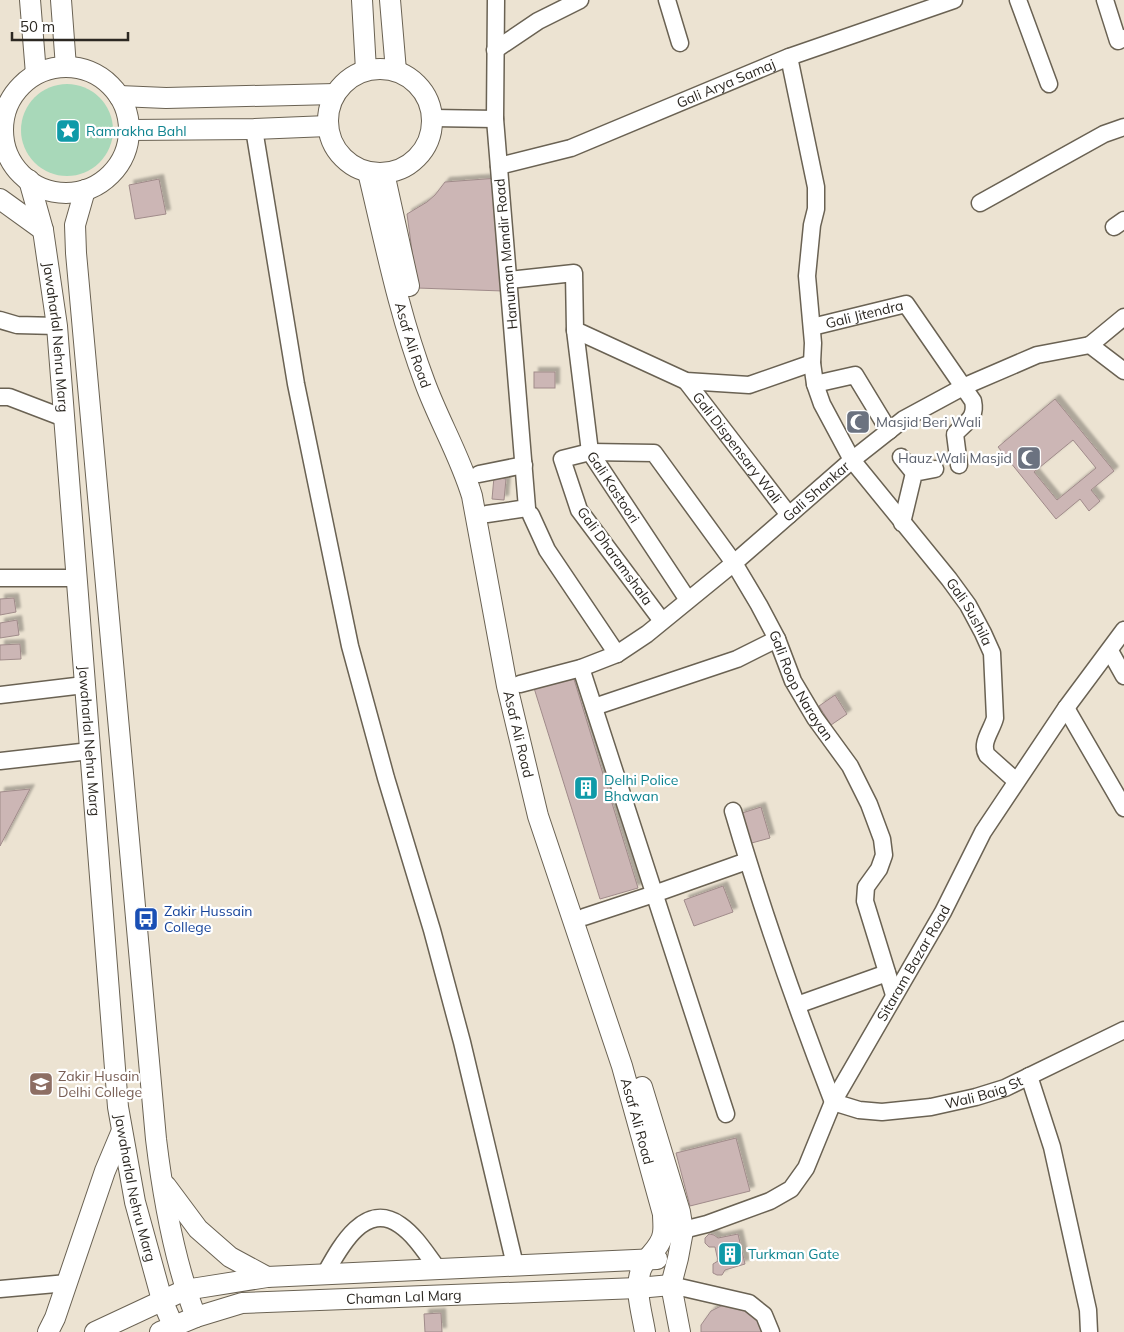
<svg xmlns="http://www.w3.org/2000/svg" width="1124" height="1332" font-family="Mulish,sans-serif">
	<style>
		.green { fill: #a8d8b9 }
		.building { fill: #ccb6b5; stroke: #a08b8a; fill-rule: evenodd; filter: url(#shadow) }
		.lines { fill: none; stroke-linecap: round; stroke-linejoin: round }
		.minor-casing { stroke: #6a6253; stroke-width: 19 }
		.major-casing { stroke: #6a6253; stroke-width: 22 }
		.minor { stroke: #fff; stroke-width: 16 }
		.major { stroke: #fff; stroke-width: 20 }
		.labels { text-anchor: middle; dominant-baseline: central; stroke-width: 4.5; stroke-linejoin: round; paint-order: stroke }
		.street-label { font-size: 14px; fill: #2c2822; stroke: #fff }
		.culture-label { font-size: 14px; fill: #0d838f; stroke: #fff; text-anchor: start }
		.worship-label { font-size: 14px; fill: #5b616d; stroke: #fff; text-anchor: start }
		.transit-label { font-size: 14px; fill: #164399; stroke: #fff; text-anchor: start }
		.education-label { font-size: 14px; fill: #785e54; stroke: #fff; text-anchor: start }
	</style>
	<defs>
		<filter id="shadow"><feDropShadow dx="4.5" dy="-4.5" stdDeviation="1" flood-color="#0004"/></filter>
	</defs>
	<rect width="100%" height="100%" fill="#ece3d2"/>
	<circle class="green" cx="67" cy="130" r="46"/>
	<g class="building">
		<polygon points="498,178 503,291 417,288 407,214 427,202 435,195 445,182"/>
		<polygon points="159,179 166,214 135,219 129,185"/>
		<rect x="534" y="372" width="21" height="16"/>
		<path d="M1055,399L1114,471L1091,490L1100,501L1089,511L1080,499L1056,519L998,447ZM1073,440L1096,468L1057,500L1034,472Z"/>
		<polygon points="494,477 506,479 504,500 492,499"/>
		<polygon points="14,598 16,612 0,615 0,599"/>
		<polygon points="17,620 19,635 0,638 0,623"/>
		<polygon points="20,644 21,659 0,660 0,645"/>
		<polygon points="573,676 638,888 600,899 534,688"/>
		<polygon points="835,695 847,714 831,725 819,706"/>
		<polygon points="30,789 0,846 0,792"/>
		<polygon points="761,807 770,838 748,844 739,814"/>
		<polygon points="723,886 733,912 694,926 684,900"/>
		<polygon points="736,1138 750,1191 690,1206 676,1153"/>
		<polygon points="709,1234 714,1235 718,1238 738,1234 745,1264 725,1270 722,1275 717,1275 713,1273 713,1264 718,1261 715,1247 709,1247 705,1243 705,1238"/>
		<polygon points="727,1303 755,1313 763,1332 701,1332 701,1325 711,1311"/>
		<polygon points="441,1313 442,1332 425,1332 424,1314"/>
	</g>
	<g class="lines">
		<defs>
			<g id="minor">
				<polyline points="667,0 680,43"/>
				<polyline points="1018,0 1049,84"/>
				<polyline points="1105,0 1118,41 1124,38"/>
				<polyline points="495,50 538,21 580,0"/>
				<path id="s1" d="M789,57L816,187V209L812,225L807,276L813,343L812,363L815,384L822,404L852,460L949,579L968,605L983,633L992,653L995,718C992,730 980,743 987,755L1016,781"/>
				<polyline points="433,118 495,119"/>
				<polyline points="254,129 296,384 350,646 386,778 432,930 462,1042 515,1265"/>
				<path id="s2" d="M499,166L571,148L789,57L954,0"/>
				<polyline points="980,203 1104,134 1124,127"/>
				<polyline points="1114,227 1124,220"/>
				<polyline points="509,280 574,273 575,330 686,381 749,385 812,363"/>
				<polyline points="0,320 17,325 57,326"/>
				<path id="s3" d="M812,327L906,304L973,401C977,419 965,422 955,434L959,465"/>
				<path id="s4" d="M575,330L590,452L688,600"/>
				<polyline points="1090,345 1124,317"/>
				<path id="s5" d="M686,381L789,515"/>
				<polyline points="815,384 855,375 889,431"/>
				<polyline points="0,397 9,397 64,418"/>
				<polyline points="901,457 914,473"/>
				<polyline points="479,474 524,465"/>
				<polyline points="487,514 527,508 495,119 496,0"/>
				<polyline points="531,515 547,550 617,654"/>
				<polyline points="902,523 914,473 935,469"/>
				<polyline points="0,578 76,578"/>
				<path id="s6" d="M662,621L579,510L562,459L590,452L654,453L734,563L759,605L777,639L793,681L815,718L850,766L869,804L882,839L884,855L879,869L866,887L865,901L894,995"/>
				<polyline points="1110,651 1124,676"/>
				<polyline points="581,668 726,1114"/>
				<path id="s7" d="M520,684L581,668L617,654L647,634L734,563L852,460L904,419L965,386L1037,355L1090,345L1124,371"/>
				<polyline points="0,695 84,685"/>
				<polyline points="594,707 737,659 777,639"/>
				<polyline points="1066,708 1124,808"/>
				<polyline points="0,761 90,751"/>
				<path id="s8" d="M733,811C762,910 796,1007 833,1102L859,1110L882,1112L931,1107L976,1097L1005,1088L1124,1030"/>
				<polyline points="584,917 654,894 747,861"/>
				<polyline points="797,1005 887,973"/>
				<polyline points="1029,1076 1052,1147 1088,1310 1089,1332"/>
				<path id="s9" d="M671,1233L707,1224L770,1201L791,1189L806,1168L833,1102L943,912L983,832L1066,708L1124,630"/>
				<path d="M325,1274C339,1249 364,1200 400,1225C416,1236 427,1255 438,1269"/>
				<polyline points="671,1285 749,1303 764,1315 771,1332"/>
				<polyline points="0,1289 67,1283"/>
			</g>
			<g id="major">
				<polyline points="30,0 36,74"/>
				<polyline points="61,0 66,67"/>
				<polyline points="362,0 366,70"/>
				<polyline points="390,0 396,71"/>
				<circle cx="66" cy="130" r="63"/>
				<circle cx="380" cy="121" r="52"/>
				<polyline points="119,96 166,98 335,94"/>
				<polyline points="129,130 254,129 328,126"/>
				<path id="s10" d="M368,172C385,243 399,314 425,383C439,421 460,456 472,496L507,686L538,816L622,1066L663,1214C663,1220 664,1227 663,1233C661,1250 643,1257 640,1273C635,1292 642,1313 645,1332"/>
				<polyline points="384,173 409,286"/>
				<path id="s11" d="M29,180L43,230L57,326L118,1107L135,1202L162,1300L176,1332"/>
				<path d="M85,190L75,225L76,253L156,1139C163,1197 175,1264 196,1317"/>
				<polyline points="0,199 43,230"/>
				<polyline points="642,1087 680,1212 683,1231 678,1258 671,1285 680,1332"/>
				<polyline points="166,1186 198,1229 230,1257 267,1277"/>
				<polyline points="48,1332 55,1318 105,1171 121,1133"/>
				<polyline points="95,1332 185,1290 267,1277 657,1259"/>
				<path id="s12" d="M160,1332L196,1317L242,1303L638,1288L671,1285"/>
			</g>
		</defs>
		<use href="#minor" class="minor-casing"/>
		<use href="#major" class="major-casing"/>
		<use href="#minor" class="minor"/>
		<use href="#major" class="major"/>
	</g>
	<defs>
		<symbol id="sight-square" viewBox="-11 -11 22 22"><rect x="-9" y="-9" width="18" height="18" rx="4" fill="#0f9aa8" stroke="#fff"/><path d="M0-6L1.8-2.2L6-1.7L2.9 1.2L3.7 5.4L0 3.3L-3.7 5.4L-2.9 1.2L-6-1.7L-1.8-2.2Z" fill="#fff"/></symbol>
		<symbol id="mosque-square" viewBox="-11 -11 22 22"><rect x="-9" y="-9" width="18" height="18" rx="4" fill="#6b7280" stroke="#fff"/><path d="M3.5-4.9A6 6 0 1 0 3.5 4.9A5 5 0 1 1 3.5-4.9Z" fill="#fff"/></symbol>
		<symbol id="building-square" viewBox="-11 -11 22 22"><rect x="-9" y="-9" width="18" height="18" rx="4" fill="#0f9aa8" stroke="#fff"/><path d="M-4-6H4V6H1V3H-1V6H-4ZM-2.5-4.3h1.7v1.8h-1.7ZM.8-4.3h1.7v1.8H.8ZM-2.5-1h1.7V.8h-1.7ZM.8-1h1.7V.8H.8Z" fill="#fff"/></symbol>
		<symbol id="bus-square" viewBox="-11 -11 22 22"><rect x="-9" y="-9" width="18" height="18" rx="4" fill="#1a4fb4" stroke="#fff"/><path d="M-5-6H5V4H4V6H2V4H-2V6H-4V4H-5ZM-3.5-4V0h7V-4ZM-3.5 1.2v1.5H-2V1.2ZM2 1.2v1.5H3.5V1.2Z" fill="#fff"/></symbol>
		<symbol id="university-square" viewBox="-11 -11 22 22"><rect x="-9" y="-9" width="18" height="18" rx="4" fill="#8d6e63" stroke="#fff"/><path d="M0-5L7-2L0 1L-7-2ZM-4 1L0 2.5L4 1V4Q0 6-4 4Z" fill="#fff"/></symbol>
	</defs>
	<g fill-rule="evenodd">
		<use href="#sight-square" x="54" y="117" width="28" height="28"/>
		<use href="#mosque-square" x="844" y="408" width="28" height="28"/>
		<use href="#mosque-square" x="1015" y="444" width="28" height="28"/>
		<use href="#building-square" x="572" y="774" width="28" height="28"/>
		<use href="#bus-square" x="132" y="905" width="28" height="28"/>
		<use href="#university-square" x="27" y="1070" width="28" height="28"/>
		<use href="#building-square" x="716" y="1240" width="28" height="28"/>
	</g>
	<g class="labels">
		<g class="street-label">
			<text stroke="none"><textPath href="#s2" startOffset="242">Gali Arya Samaj</textPath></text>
			<text transform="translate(506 254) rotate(-95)">Hanuman Mandir Road</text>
			<text stroke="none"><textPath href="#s3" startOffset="54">Gali Jitendra</textPath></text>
			<text stroke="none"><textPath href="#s11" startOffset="160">Jawaharlal Nehru Marg</textPath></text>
			<text stroke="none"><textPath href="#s10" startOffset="179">Asaf Ali Road</textPath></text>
			<text stroke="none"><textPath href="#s5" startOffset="84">Gali Dispensary Wali</textPath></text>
			<text stroke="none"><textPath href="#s4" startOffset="165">Gali Kastoori</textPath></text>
			<text stroke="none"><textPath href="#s7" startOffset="359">Gali Shankar</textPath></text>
			<text transform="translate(615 556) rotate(54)">Gali Dharamshala</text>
			<text stroke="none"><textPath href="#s1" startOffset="608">Gali Sushila</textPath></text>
			<text stroke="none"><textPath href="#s6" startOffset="561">Gali Roop Narayan</textPath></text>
			<text stroke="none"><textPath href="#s10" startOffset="584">Asaf Ali Road</textPath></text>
			<text stroke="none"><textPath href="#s11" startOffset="565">Jawaharlal Nehru Marg</textPath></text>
			<text stroke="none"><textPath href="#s9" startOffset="386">Sitaram Bazar Road</textPath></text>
			<text stroke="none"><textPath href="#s8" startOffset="462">Wali Baig St</textPath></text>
			<text stroke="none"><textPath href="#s10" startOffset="989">Asaf Ali Road</textPath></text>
			<text stroke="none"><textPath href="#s11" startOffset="1015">Jawaharlal Nehru Marg</textPath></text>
			<text stroke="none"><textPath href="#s12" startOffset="249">Chaman Lal Marg</textPath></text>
		</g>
		<g class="culture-label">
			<text x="86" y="131">Ramrakha Bahl</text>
			<text x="604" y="780">Delhi Police<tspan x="604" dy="16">Bhawan</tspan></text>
			<text x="748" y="1254">Turkman Gate</text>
		</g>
		<g class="worship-label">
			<text x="876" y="422">Masjid Beri Wali</text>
			<text x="1012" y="458" text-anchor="end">Hauz Wali Masjid</text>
		</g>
		<g class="transit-label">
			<text x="164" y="911">Zakir Hussain<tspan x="164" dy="16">College</tspan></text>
		</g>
		<g class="education-label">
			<text x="58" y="1076">Zakir Husain<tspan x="58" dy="16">Delhi College</tspan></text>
		</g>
	</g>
	<path d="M12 32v8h116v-8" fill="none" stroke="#2c2822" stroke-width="2.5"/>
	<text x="20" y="32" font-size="15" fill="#2c2822" stroke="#ffffff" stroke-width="4" paint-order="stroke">50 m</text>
</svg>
